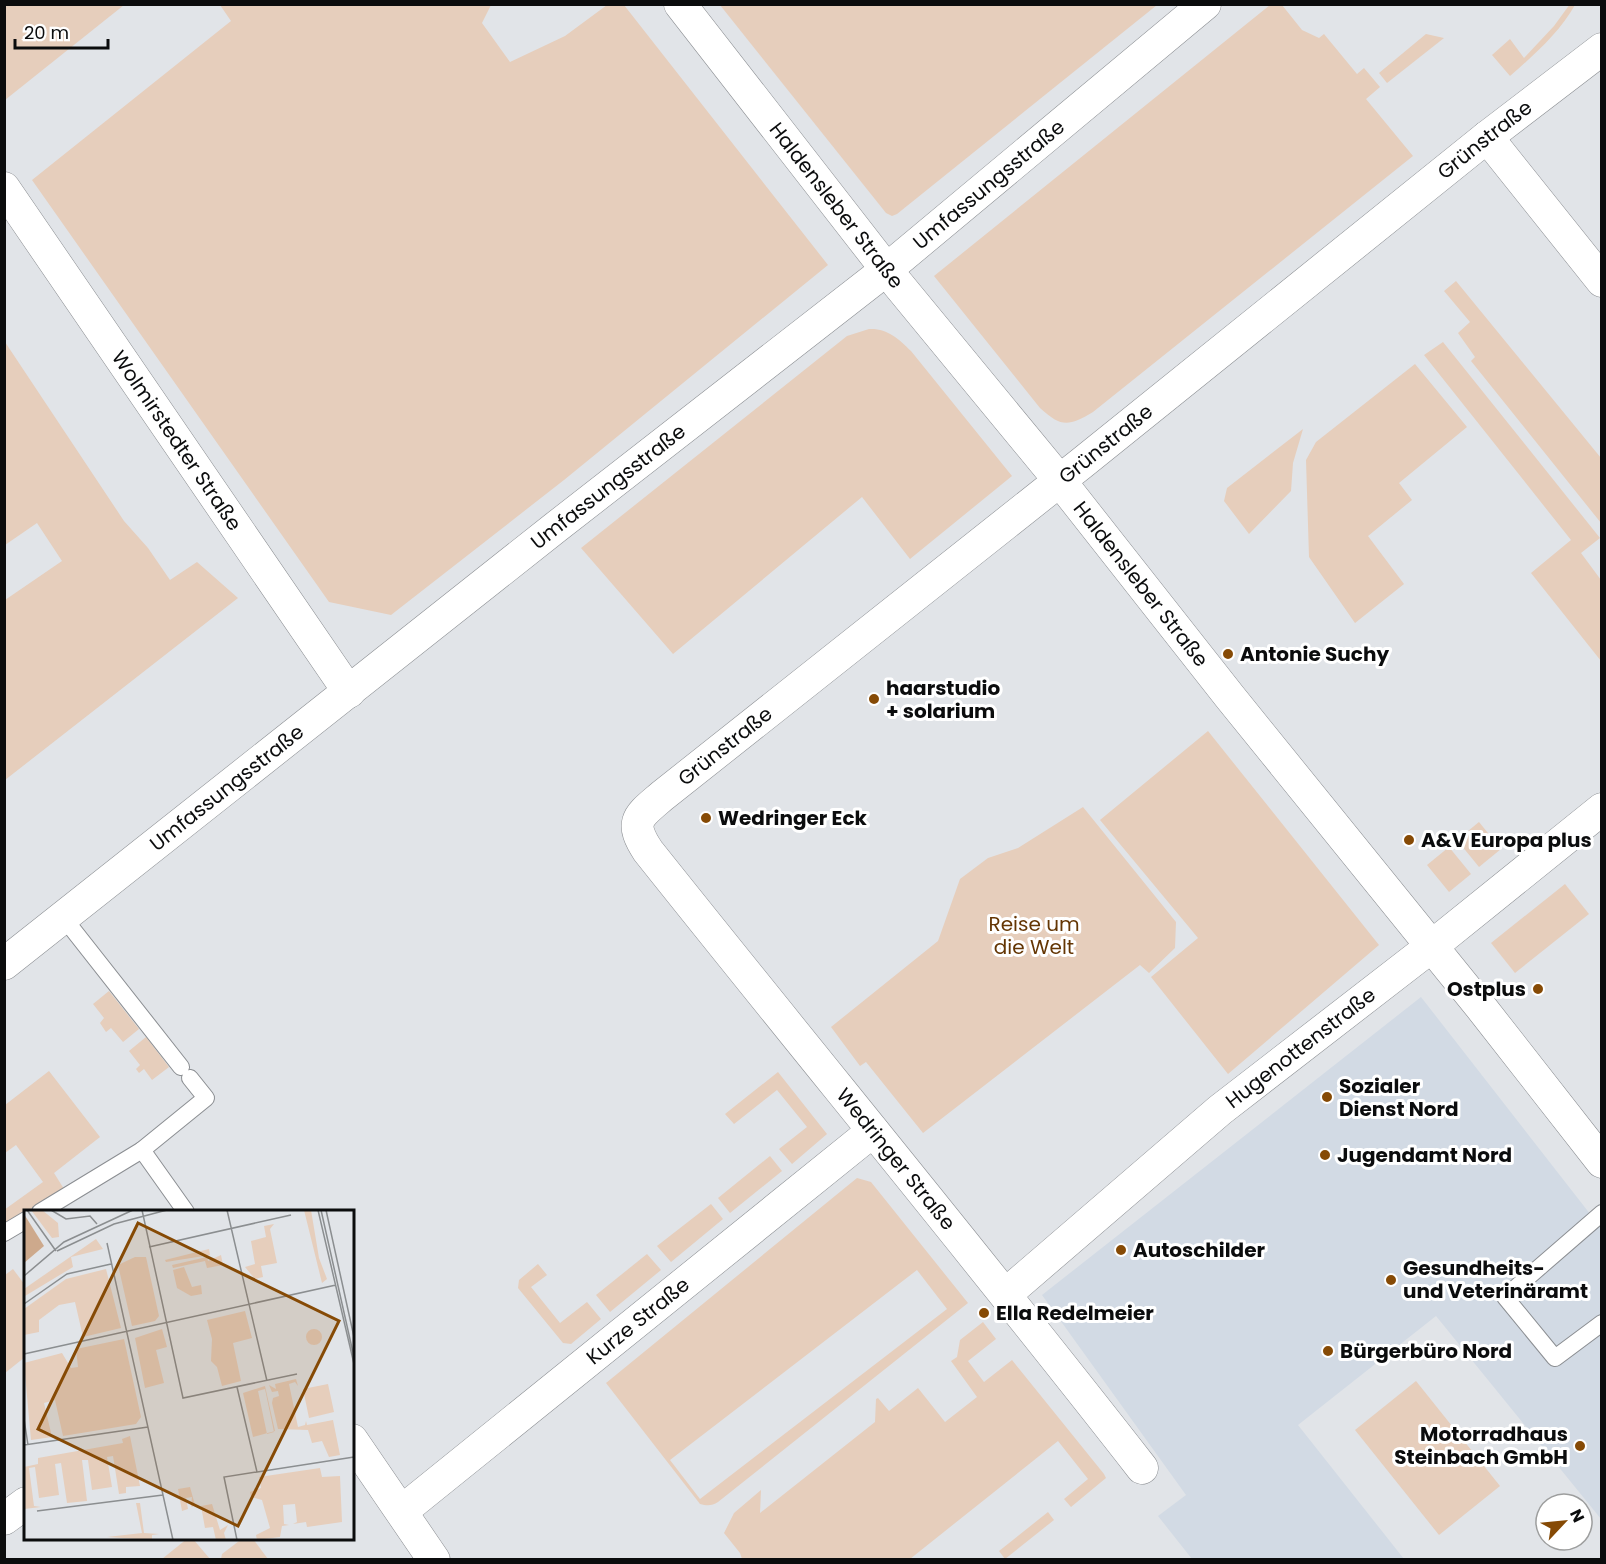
<svg xmlns="http://www.w3.org/2000/svg" width="1606" height="1564" font-family="Poppins,sans-serif">
	<style>
		.built { fill: #d2dae4 }
		.green { fill: #e6cebc; fill-rule: evenodd }
		.lines { fill: none; stroke-linecap: round; stroke-linejoin: round }
		.lane-casing { stroke: #8b8e92; stroke-width: 18 }
		.street-casing { stroke: #8b8e92; stroke-width: 33 }
		.lane { stroke: #fff; stroke-width: 16 }
		.street { stroke: #fff; stroke-width: 32 }
		.poi-dot { fill: #864a05; stroke: #fff; stroke-width: 2 }
		.labels { text-anchor: middle; dominant-baseline: central; stroke-width: 6; stroke-linejoin: round; paint-order: stroke }
		.street-label { font-size: 20px; fill: #0b0c0d; stroke: #fff }
		.poi-label { font-size: 20px; font-weight: bold; fill: #0b0c0d; stroke: #fff; text-anchor: start }
		.park-label { font-size: 20px; fill: #643604; stroke: #fff }
		.inset-road { fill: none; stroke: #8b8e90; stroke-width: 1.5 }
		.view { fill: #864a05; fill-opacity: 0.15; stroke: #864a05; stroke-width: 3 }
		.inset-edge { fill: none; stroke: #0b0c0d; stroke-width: 3 }
	</style>
	<rect width="100%" height="100%" fill="#e1e4e8"/>
	<polygon class="built" points="1421,997 1601,1228 1601,1519 1436,1316 1298,1425 1404,1559 1192,1559 1158,1516 1186,1495 1042,1295"/>
	<g class="green">
		<polygon points="5,4 124,4 124,5 5,100"/>
		<path d="M1570,4L1575,5C1559,33 1534,55 1510,76L1492,55L1510,39L1524,58L1554,26Z"/>
		<polygon points="220,5 491,5 482,23 510,62 565,36 607,5 624,5 828,265 564,480 391,615 329,602 32,180 231,21"/>
		<polygon points="720,5 1157,5 897,214 892,216 886,213"/>
		<path d="M1270,5H1282L1302,30L1319,38L1324,34L1357,74L1364,68L1380,87L1366,99L1413,156L1093,412C1068,427 1061,427 1040,408L934,276Z"/>
		<polygon points="1426,34 1444,38 1387,83 1379,73"/>
		<polygon points="1456,281 1601,458 1601,523 1471,361 1475,357 1458,333 1470,322 1444,291"/>
		<path d="M869,329C887,328 899,339 911,351L1012,476L910,559L862,497L673,654L581,548L847,336Z"/>
		<polygon points="5,342 124,521 148,548 170,580 197,562 238,598 5,780 5,600 62,561 37,523 5,545"/>
		<polygon points="1443,342 1600,538 1581,553 1601,580 1601,661 1531,573 1571,540 1424,355"/>
		<polygon points="1415,364 1467,427 1399,483 1412,500 1368,536 1404,584 1355,623 1309,557 1306,460 1316,442"/>
		<polygon points="1303,429 1293,463 1291,491 1249,534 1224,501 1227,488"/>
		<polygon points="1208,731 1379,945 1228,1074 1151,977 1198,938 1100,820"/>
		<polygon points="1083,807 1176,922 1175,948 1149,973 1140,965 923,1133 866,1062 860,1066 831,1027 938,941 960,879 988,858 1018,848"/>
		<polygon points="1479,822 1501,849 1479,867 1457,840"/>
		<polygon points="1449,847 1471,874 1449,892 1427,865"/>
		<polygon points="1565,884 1589,914 1515,973 1491,943"/>
		<polygon points="109,991 139,1029 123,1042 111,1028 106,1032 100,1023 104,1018 93,1004"/>
		<polygon points="146,1037 169,1067 152,1080 144,1069 139,1073 136,1069 140,1065 129,1051"/>
		<polygon points="49,1071 100,1137 54,1173 64,1189 5,1224 4,1210 43,1182 16,1145 5,1153 5,1105"/>
		<polygon points="778,1072 827,1134 792,1164 779,1149 807,1127 777,1090 734,1124 725,1114"/>
		<polygon points="770,1156 782,1171 730,1213 718,1198"/>
		<path d="M857,1178L871,1182L968,1303L718,1502C712,1506 707,1506 700,1504L606,1383ZM917,1270L947,1309L700,1499L670,1460Z"/>
		<polygon points="711,1204 723,1219 671,1262 657,1246"/>
		<polygon points="647,1254 661,1270 610,1312 596,1295"/>
		<polygon points="538,1264 547,1275 531,1287 560,1323 587,1302 601,1319 571,1344 563,1343 518,1288 519,1280"/>
		<polygon points="13,1269 25,1285 25,1357 5,1373 5,1275"/>
		<polygon points="983,1322 996,1339 968,1361 984,1382 1012,1360 1104,1474 1106,1478 1071,1507 1064,1499 1088,1479 1058,1441 910,1559 742,1559 740,1553 724,1533 734,1513 761,1490 760,1513 875,1422 876,1399 878,1398 889,1411 918,1388 945,1422 977,1397 951,1361 957,1357 960,1340"/>
		<polygon points="1416,1381 1500,1486 1439,1535 1355,1430"/>
		<polygon points="1048,1512 1054,1520 1005,1559 999,1551"/>
		<polygon points="188,1538 193,1539 210,1559 162,1559"/>
		<polygon points="243,1538 253,1539 268,1559 221,1559 222,1554"/>
	</g>
	<g class="lines">
		<defs>
			<g id="lane">
				<polyline points="63,917 181,1067"/>
				<polyline points="40,1212 142,1150"/>
				<polyline points="186,1212 142,1150 206,1098 190,1078"/>
				<polyline points="1602,1213 1505,1297 1555,1358 1602,1323"/>
				<polyline points="4,1233 26,1220"/>
			</g>
			<g id="street">
				<path id="s1" d="M680,4L897,283L1060,481L1230,697L1480,1006L1602,1162"/>
				<polyline points="1487,137 1602,281"/>
				<path id="s2" d="M4,188L349,692"/>
				<path id="s3" d="M4,964L556,527L886,270L1205,4"/>
				<path id="s4" d="M1006,1294L1220,1110L1432,946L1602,809"/>
				<polyline points="352,1440 434,1560"/>
				<path id="s5" d="M1142,1468C980,1260 812,1057 648,851C628,821 639,816 662,796L1082,463L1487,137L1602,49"/>
				<path id="s6" d="M402,1511L873,1131"/>
				<polyline points="4,1519 26,1503"/>
			</g>
		</defs>
		<use href="#lane" class="lane-casing"/>
		<use href="#street" class="street-casing"/>
		<use href="#lane" class="lane"/>
		<use href="#street" class="street"/>
	</g>
	<g class="poi-dot">
		<circle cx="1228" cy="654" r="6"/>
		<circle cx="874" cy="699" r="6"/>
		<circle cx="706" cy="818" r="6"/>
		<circle cx="1409" cy="840" r="6"/>
		<circle cx="1538" cy="989" r="6"/>
		<circle cx="1327" cy="1097" r="6"/>
		<circle cx="1325" cy="1155" r="6"/>
		<circle cx="1121" cy="1250" r="6"/>
		<circle cx="1391" cy="1280" r="6"/>
		<circle cx="984" cy="1313" r="6"/>
		<circle cx="1328" cy="1351" r="6"/>
		<circle cx="1580" cy="1446" r="6"/>
	</g>
	<g class="labels">
		<g class="street-label">
			<text stroke="none"><textPath href="#s5" startOffset="1910">Grünstraße</textPath></text>
			<text stroke="none"><textPath href="#s3" startOffset="1256">Umfassungsstraße</textPath></text>
			<text stroke="none"><textPath href="#s1" startOffset="255">Haldensleber Straße</textPath></text>
			<text stroke="none"><textPath href="#s2" startOffset="306">Wolmirstedter Straße</textPath></text>
			<text stroke="none"><textPath href="#s5" startOffset="1424">Grünstraße</textPath></text>
			<text stroke="none"><textPath href="#s3" startOffset="770">Umfassungsstraße</textPath></text>
			<text stroke="none"><textPath href="#s1" startOffset="741">Haldensleber Straße</textPath></text>
			<text stroke="none"><textPath href="#s5" startOffset="938">Grünstraße</textPath></text>
			<text stroke="none"><textPath href="#s3" startOffset="284">Umfassungsstraße</textPath></text>
			<text stroke="none"><textPath href="#s4" startOffset="384">Hugenottenstraße</textPath></text>
			<text transform="translate(896 1159) rotate(51)">Wedringer Straße</text>
			<text stroke="none"><textPath href="#s6" startOffset="303">Kurze Straße</textPath></text>
		</g>
		<g class="poi-label">
			<text x="1240" y="654">Antonie Suchy</text>
			<text x="886" y="688">haarstudio<tspan x="886" dy="23">+ solarium</tspan></text>
			<text x="718" y="818">Wedringer Eck</text>
			<text x="1421" y="840">A&amp;V Europa plus</text>
			<text x="1526" y="989" text-anchor="end">Ostplus</text>
			<text x="1339" y="1086">Sozialer<tspan x="1339" dy="23">Dienst Nord</tspan></text>
			<text x="1337" y="1155">Jugendamt Nord</text>
			<text x="1133" y="1250">Autoschilder</text>
			<text x="1403" y="1268">Gesundheits-<tspan x="1403" dy="23">und Veterinäramt</tspan></text>
			<text x="996" y="1313">Ella Redelmeier</text>
			<text x="1340" y="1351">Bürgerbüro Nord</text>
			<text x="1568" y="1434" text-anchor="end">Motorradhaus<tspan x="1568" dy="23">Steinbach GmbH</tspan></text>
		</g>
		<g class="park-label">
			<text x="1034" y="924">Reise um<tspan x="1034" dy="23">die Welt</tspan></text>
		</g>
	</g>
	<g transform="translate(24 1210)">
		<rect width="330" height="330" fill="#e1e4e8"/>
		<path d="M7,0H18L34,13L35,27L28,28ZM280,0H287L295,48L303,69L298,73ZM250,14L246,19L253,53L237,56L239,67L231,69L221,57L231,54L227,31L242,27L240,16ZM72,29L79,39L47,47L49,57L1,86L0,91V79ZM185,39L186,45L142,52L141,50ZM197,45L199,55L183,58L181,51L149,58L148,55L183,47L184,51ZM111,47H122L135,106L131,111L108,116L94,55ZM160,57L168,77L177,75L178,84L167,86L153,78L149,60ZM82,59L97,118L59,127L51,92L35,95L15,110V122L0,125V99L42,69ZM221,101L228,128L209,133L217,171L198,176L193,157L187,151L188,129L183,110ZM282 127a8 8 0 1 1 16 0a8 8 0 1 1-16 0ZM138,119L143,137L132,140L140,173L121,178L111,128ZM100,129L117,207L112,214L39,226L31,190L20,193L28,227L7,230L0,153L38,143L47,158L54,157L52,139ZM272,169L274,176L271,172L265,174L274,217L281,215L282,211L283,215L309,210L316,245L305,247L298,231L288,233L284,220L254,219L248,193L249,188L255,186L254,181L248,182L245,175L252,179L251,174ZM304,174L310,202L285,208L279,179ZM241,176L251,221L229,227L219,183ZM241,179L250,222L243,224L234,181ZM106,226L116,276L102,277V283L95,284L89,246L83,247L88,277L68,280L64,250H58L63,291L43,293L37,253L31,254L35,285L15,288L11,257L5,258L10,296L17,297L0,299V257L14,254V248L99,233L98,229ZM296,258L298,267L316,266L318,312L283,317L282,312L269,314L273,312L271,294L259,295L260,314L265,315L258,316L256,327L233,330L232,325L246,318L238,290L227,287L226,282L237,278L235,267ZM166,277L171,295L168,297L167,296L168,287L162,288L164,299L158,301L154,279ZM112,293H116L120,323L135,324L128,325V330L83,327L118,323ZM188,294L196,320L204,315L200,323L202,330H192L189,317L181,318L177,296Z" fill="#e6cebc" fill-rule="evenodd"/>
		<path d="M0,4L20,36L0,53Z" fill="#cda98c"/>
		<path class="inset-road" d="M3,0L32,41M27,0L42,9L66,6L73,14M118,0L159,188L273,164M203,0L243,171M294,0L330,154M297,0L330,147M302,0L330,127M83,33L149,330M125,37L267,5M33,41L90,14L143,0M0,66L40,32L109,0M0,94L43,64L87,54M0,144L312,75M213,177L233,262M0,209L4,235M0,235L124,217M13,301L139,285M213,330L200,267L330,247"/>
		<path class="view" d="M114,13L315,111L214,316L14,219Z"/>
		<rect width="330" height="330" class="inset-edge"/>
	</g>
	<rect width="1606" height="1564" fill="none" stroke="#0b0c0d" stroke-width="12"/>
	<g transform="translate(1564 1522) rotate(64)"><circle r="28" fill="#ffffff" stroke="#9d9e9e" stroke-width="1.5"/>
	<path d="M0-4.5L10 22L0 15L-10 22Z" fill="#864a05"/>
	<text y="-9" font-size="16" font-weight="bold" text-anchor="middle" fill="#0b0c0d">N</text>
	</g>
	<path d="M15 39v9h93v-9" fill="none" stroke="#0b0c0d" stroke-width="3"/>
	<text x="24" y="39" font-size="18" fill="#0b0c0d" stroke="#ffffff" stroke-width="4.5" paint-order="stroke">20 m</text>
</svg>
